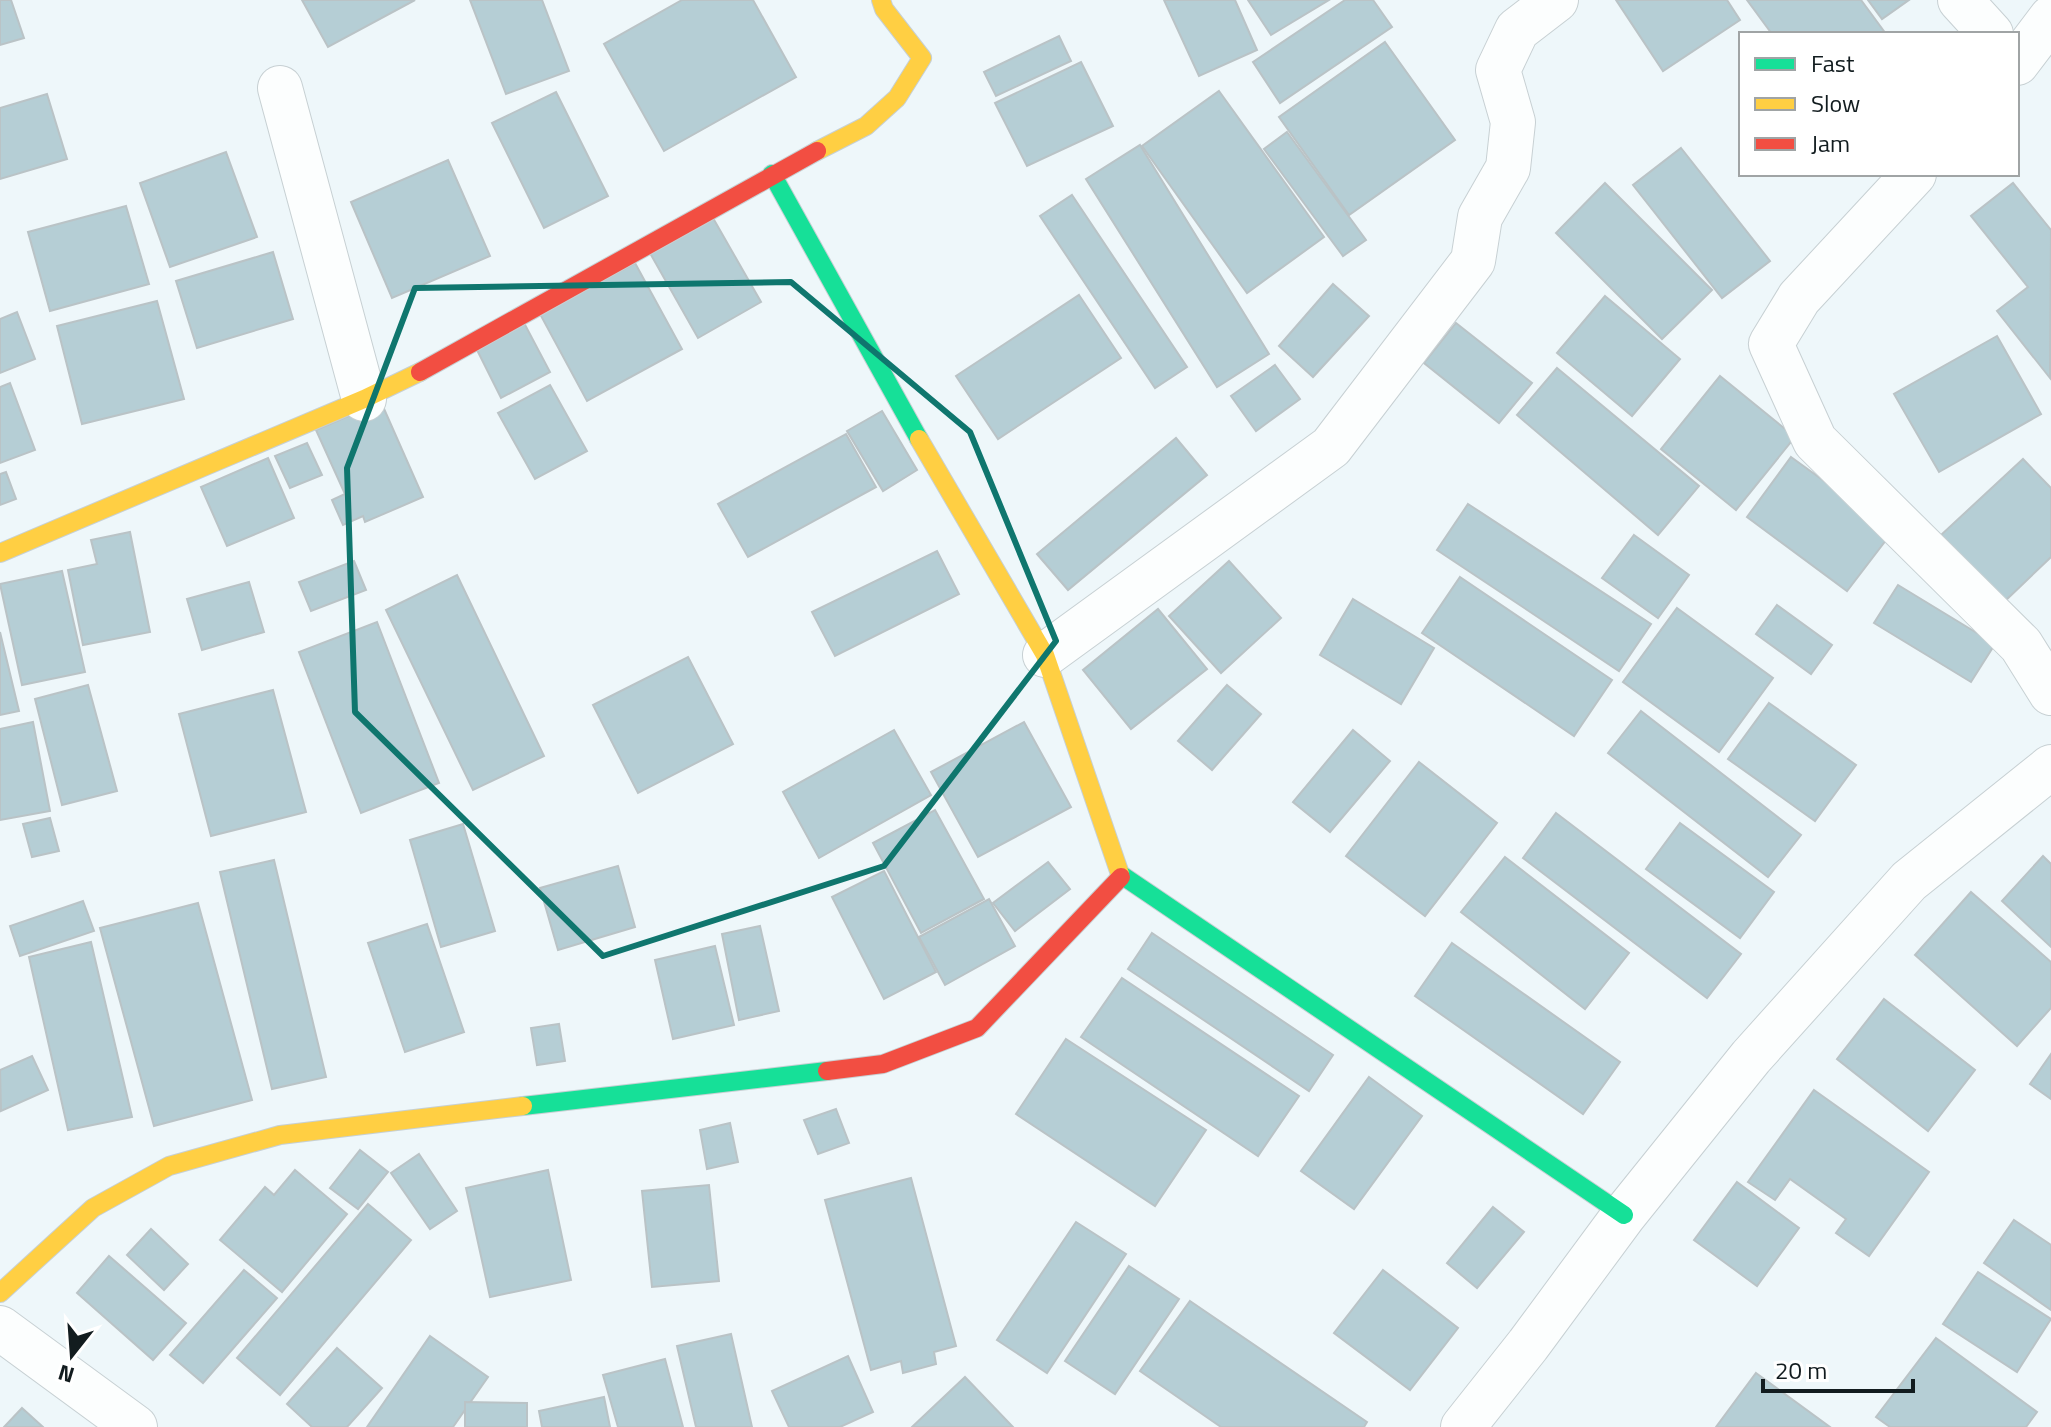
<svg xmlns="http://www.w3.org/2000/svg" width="2051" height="1427" font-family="'Titillium Web',sans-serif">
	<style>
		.building { fill: #b5ced5; stroke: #bac3c6; stroke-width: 2 }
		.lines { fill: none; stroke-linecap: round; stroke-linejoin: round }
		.street-casing { stroke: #c7d0d3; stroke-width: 46 }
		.fast-casing { stroke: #c7d0d3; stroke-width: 20 }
		.slow-casing { stroke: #c7d0d3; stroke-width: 20 }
		.jam-casing { stroke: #c7d0d3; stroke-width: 20 }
		.street { stroke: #fcfefe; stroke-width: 44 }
		.fast { stroke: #16e098; stroke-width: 18 }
		.slow { stroke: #ffcf43; stroke-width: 18 }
		.jam { stroke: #f24e42; stroke-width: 18 }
		.marked { fill: none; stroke: #0f766e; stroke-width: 6; stroke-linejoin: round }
	</style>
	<rect width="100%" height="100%" fill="#eef7fa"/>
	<g class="building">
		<polygon points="0,0 11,0 24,38 0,45"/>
		<polygon points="302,0 415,0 328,47"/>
		<polygon points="470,0 542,0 569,71 506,94"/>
		<polygon points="682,0 753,0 796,77 664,151 604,44"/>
		<polygon points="1164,0 1235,0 1257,50 1199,76"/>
		<polygon points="1248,0 1329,0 1271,35"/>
		<polygon points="1345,0 1373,0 1392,27 1280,103 1253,62"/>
		<polygon points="1616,0 1727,0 1740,20 1663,71"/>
		<polygon points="1747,0 1861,0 1886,34 1772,34"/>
		<polygon points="1868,0 1909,0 1882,19"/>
		<polygon points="1059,36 1071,61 996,96 984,72"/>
		<polygon points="1385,42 1455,140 1349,215 1279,117"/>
		<polygon points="1081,62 1113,126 1027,166 995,103"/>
		<polygon points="1219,91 1324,237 1247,293 1142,146"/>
		<polygon points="556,92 608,196 544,228 492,123"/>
		<polygon points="47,94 67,159 0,179 0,108"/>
		<polygon points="1287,132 1366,240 1343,256 1264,149"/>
		<polygon points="1140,145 1269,354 1217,387 1086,179"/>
		<polygon points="1681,148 1770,261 1722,298 1633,185"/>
		<polygon points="226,152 257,237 170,267 140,183"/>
		<polygon points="448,160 490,256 392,298 351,202"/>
		<polygon points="1605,183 1712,290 1662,339 1556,233"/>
		<polygon points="2013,183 2051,230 2050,378 1997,311 2028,287 1971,216"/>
		<polygon points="1072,195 1187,367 1155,388 1040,216"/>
		<polygon points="126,206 149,284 50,311 28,232"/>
		<polygon points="709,211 761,302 698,338 646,246"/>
		<polygon points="273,252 293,319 197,348 176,281"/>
		<polygon points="635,263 682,349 587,401 540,314"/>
		<polygon points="1333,284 1369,316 1313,377 1279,346"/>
		<polygon points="1079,295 1121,358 998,439 956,376"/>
		<polygon points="1605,296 1680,359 1632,416 1557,353"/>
		<polygon points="157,301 184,399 82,424 57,326"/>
		<polygon points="17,312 35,359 0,373 0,319"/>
		<polygon points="523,321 550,372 501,398 475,346"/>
		<polygon points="1456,323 1532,383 1499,423 1424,363"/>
		<polygon points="1997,336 2041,414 1939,472 1894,394"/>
		<polygon points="1275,365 1300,399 1256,431 1231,396"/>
		<polygon points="1557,368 1699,486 1658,535 1517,415"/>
		<polygon points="1720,376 1795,437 1736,510 1661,449"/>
		<polygon points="10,383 35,450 0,463 0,387"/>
		<polygon points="550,385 587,451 535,479 498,413"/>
		<polygon points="381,402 423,497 365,522 363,516 343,525 332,500 345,494 316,430"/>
		<polygon points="882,411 917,470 883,491 847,431"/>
		<polygon points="846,434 876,487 748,557 718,504"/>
		<polygon points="1176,438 1207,475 1068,590 1037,554"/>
		<polygon points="307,443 322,475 290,488 275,456"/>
		<polygon points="1791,457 1893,531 1847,591 1747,517"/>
		<polygon points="268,458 294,518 227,546 201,487"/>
		<polygon points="2023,459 2051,488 2051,557 2004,602 1941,535"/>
		<polygon points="6,472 16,499 0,505 0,474"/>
		<polygon points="1468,504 1651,624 1619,671 1437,550"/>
		<polygon points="130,532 150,632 83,645 68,570 97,564 91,540"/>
		<polygon points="1634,535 1689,575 1658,618 1602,578"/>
		<polygon points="937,551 959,594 835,656 812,612"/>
		<polygon points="354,561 366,590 311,611 299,582"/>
		<polygon points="1229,561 1281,618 1221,673 1169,616"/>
		<polygon points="62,571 85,672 22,685 0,584"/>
		<polygon points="457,575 544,756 473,790 386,610"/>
		<polygon points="1460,577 1612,680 1574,736 1422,633"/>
		<polygon points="249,582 264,632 202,650 187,599"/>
		<polygon points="1898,585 1995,644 1971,682 1874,623"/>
		<polygon points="1353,599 1434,648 1401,704 1320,655"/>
		<polygon points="1777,605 1832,645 1811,674 1756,634"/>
		<polygon points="1677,608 1773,678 1719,752 1623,682"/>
		<polygon points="1158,609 1207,669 1131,729 1083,670"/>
		<polygon points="377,622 439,783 361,813 299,652"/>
		<polygon points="0,632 19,711 0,715"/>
		<polygon points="688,657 733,744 638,793 593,705"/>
		<polygon points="88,685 117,791 62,805 35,699"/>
		<polygon points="1227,685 1261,714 1212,770 1178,741"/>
		<polygon points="273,690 306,812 211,836 179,714"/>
		<polygon points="1769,703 1856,765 1815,821 1728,759"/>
		<polygon points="1641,711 1801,835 1768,877 1608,753"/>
		<polygon points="33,722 50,811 0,820 0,729"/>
		<polygon points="1024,722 1071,807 978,857 931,772"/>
		<polygon points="894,730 931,795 819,858 783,792"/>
		<polygon points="1353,730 1390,761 1330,832 1293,802"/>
		<polygon points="1419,762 1497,823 1425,916 1346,856"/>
		<polygon points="935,810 984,899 921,933 873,843"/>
		<polygon points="1556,813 1741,954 1707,998 1523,858"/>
		<polygon points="50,818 59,851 32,857 23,824"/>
		<polygon points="1680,823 1774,892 1740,938 1646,869"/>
		<polygon points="463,824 495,931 441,947 410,840"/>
		<polygon points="2043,856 2051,864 2051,947 2002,901"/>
		<polygon points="1505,857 1629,953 1585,1009 1461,912"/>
		<polygon points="274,860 326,1077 272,1089 220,872"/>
		<polygon points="1048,862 1070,889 1015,931 993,903"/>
		<polygon points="618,866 635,927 558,950 540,888"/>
		<polygon points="884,871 936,972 884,999 832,897"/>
		<polygon points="1971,892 2051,962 2051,1008 2017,1046 1915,955"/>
		<polygon points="989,899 1015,946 945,985 919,937"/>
		<polygon points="83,901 94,931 20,956 10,926"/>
		<polygon points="198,903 252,1100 154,1126 100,928"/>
		<polygon points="427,924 464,1032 405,1052 368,943"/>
		<polygon points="760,926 779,1011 739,1020 722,934"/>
		<polygon points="1152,933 1333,1055 1309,1091 1128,969"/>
		<polygon points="91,942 132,1117 68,1130 29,957"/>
		<polygon points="1452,943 1620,1062 1583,1114 1415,996"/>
		<polygon points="715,946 734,1025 673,1039 655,960"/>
		<polygon points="1122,978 1299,1096 1258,1156 1081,1037"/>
		<polygon points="1884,999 1975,1070 1928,1131 1837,1059"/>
		<polygon points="559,1024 565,1061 537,1065 531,1028"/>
		<polygon points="1066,1039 1206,1130 1155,1206 1016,1114"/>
		<polygon points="2051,1054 2051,1099 2030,1084"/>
		<polygon points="32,1056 48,1090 1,1111 0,1070"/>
		<polygon points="1369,1077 1422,1116 1354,1209 1301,1171"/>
		<polygon points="1814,1090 1929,1172 1869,1256 1836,1233 1846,1219 1790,1179 1775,1200 1748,1182"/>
		<polygon points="836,1109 849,1143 818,1154 804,1120"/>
		<polygon points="730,1123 738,1162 707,1169 700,1130"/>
		<polygon points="360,1150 388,1172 358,1209 330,1188"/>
		<polygon points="419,1154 457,1211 430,1229 391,1173"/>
		<polygon points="295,1170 347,1214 282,1292 220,1240 265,1187 274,1195"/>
		<polygon points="548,1170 571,1280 490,1297 466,1188"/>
		<polygon points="911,1178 956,1346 934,1352 936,1364 903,1373 901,1361 871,1370 825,1200"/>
		<polygon points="1737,1182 1799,1228 1757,1286 1694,1240"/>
		<polygon points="709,1185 719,1281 652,1287 642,1191"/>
		<polygon points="368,1204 411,1240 280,1395 237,1358"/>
		<polygon points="1493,1207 1524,1232 1477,1288 1447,1263"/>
		<polygon points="2014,1220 2051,1245 2051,1310 1984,1263"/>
		<polygon points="1076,1222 1126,1254 1047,1373 997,1340"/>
		<polygon points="151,1229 188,1264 164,1290 127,1255"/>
		<polygon points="109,1256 186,1323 153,1360 77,1293"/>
		<polygon points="1129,1266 1179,1299 1115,1394 1065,1361"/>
		<polygon points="244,1270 277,1298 203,1383 170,1355"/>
		<polygon points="1383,1270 1458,1328 1410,1390 1334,1333"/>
		<polygon points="1978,1272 2051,1319 2017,1372 1943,1324"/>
		<polygon points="1190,1301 1367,1422 1364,1427 1221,1427 1140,1371"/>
		<polygon points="731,1334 752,1427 696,1427 677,1346"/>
		<polygon points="430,1336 488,1377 453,1427 367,1427"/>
		<polygon points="1936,1338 2037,1412 2026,1427 1890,1427 1876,1417"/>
		<polygon points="337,1348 382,1388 347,1427 312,1427 287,1404"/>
		<polygon points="848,1356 873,1412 840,1427 789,1427 772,1391"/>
		<polygon points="665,1359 683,1427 618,1427 603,1375"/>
		<polygon points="1756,1373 1830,1427 1716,1427"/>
		<polygon points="965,1377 1013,1427 912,1427"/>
		<polygon points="604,1397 610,1427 542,1427 539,1411"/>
		<polygon points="465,1402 527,1403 527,1427 465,1427"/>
		<polygon points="22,1408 43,1427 4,1427"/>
	</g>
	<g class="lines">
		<defs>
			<g id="street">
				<polyline points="1960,0 1991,34"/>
				<polyline points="2017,63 2051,18"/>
				<polyline points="280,88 364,399"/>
				<polyline points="1914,174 1799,298 1771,344 1815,441 2021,645 2051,693"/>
				<polyline points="1045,655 1331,447 1473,261 1480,217 1508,168 1513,122 1498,70 1517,30 1556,0"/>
				<polyline points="0,1328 135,1427"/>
				<polyline points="1463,1427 1528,1345 1624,1215 1751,1057 1909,881 2051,767"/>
			</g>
			<g id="fast">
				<polyline points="772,174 919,439"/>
				<polyline points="1120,874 1624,1215"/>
				<polyline points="523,1106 827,1071"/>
			</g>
			<g id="slow">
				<polyline points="817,151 866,126 897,98 922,58 884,9 881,0"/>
				<polyline points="919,439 1045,655 1120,874"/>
				<polyline points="0,553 364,399 420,372"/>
				<polyline points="0,1293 93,1208 169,1166 280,1135 523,1106"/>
			</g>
			<g id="jam">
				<polyline points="420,372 817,151"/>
				<polyline points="827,1071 883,1064 977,1028 1121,877"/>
			</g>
		</defs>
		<use href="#street" class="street-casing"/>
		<use href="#fast" class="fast-casing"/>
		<use href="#slow" class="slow-casing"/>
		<use href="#jam" class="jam-casing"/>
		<use href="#street" class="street"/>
		<use href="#fast" class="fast"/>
		<use href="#slow" class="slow"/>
		<use href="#jam" class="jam"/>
	</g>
	<path class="marked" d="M791,282L970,432L1056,641L884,866L603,956L355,712L347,468L415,288Z"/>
	<rect x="1739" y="32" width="280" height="144" fill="#ffffff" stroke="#a0a4a5" stroke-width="2"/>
	<rect x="1755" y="58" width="40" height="12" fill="#16e098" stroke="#a0a4a5" stroke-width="2"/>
	<text x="1811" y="72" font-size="24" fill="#121c1f">Fast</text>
	<rect x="1755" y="98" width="40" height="12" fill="#ffcf43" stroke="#a0a4a5" stroke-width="2"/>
	<text x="1811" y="112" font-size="24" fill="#121c1f">Slow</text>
	<rect x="1755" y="138" width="40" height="12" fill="#f24e42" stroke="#a0a4a5" stroke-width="2"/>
	<text x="1811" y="152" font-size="24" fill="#121c1f">Jam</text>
	<g transform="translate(72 1355) rotate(197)" stroke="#ffffff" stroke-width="6" paint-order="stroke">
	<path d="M0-6L14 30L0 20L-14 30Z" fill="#121c1f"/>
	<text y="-12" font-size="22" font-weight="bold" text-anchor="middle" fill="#121c1f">N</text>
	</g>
	<path d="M1763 1379v12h150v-12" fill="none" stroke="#121c1f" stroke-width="4"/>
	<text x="1775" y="1379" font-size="24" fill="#121c1f" stroke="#ffffff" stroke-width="6" paint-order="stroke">20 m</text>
</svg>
